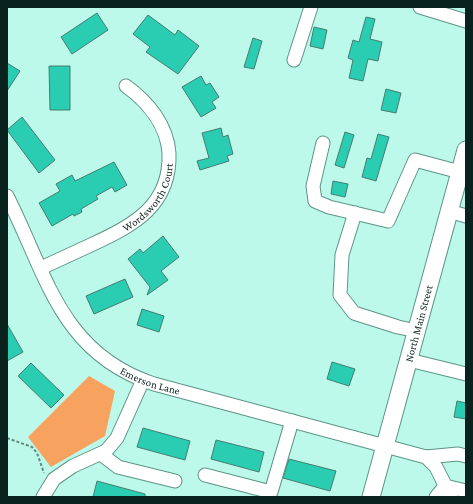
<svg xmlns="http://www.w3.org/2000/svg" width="473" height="504" font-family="'Crimson Pro',serif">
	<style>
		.green { fill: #f7a25e }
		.building { fill: #2acdb1; stroke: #457d71 }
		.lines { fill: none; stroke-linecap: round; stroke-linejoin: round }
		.minor-casing { stroke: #5c9588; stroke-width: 15 }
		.major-casing { stroke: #5c9588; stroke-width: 19 }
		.path { stroke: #608a80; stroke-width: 2; stroke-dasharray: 3 2; stroke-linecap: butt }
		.minor { stroke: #fff; stroke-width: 13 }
		.major { stroke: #fff; stroke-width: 17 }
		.labels { text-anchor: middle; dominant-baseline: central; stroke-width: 3; stroke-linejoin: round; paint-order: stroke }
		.street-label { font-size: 11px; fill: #0a221d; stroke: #e7fef8 }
	</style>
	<rect width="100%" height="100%" fill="#bdf9ea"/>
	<polygon class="green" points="89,376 115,391 105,436 51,467 28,437"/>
	<g class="building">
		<polygon points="97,13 108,30 72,54 61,37"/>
		<polygon points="148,15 175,35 178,30 199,46 178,74 146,52 150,47 133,34"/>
		<polygon points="366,17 375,19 370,39 382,42 378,61 368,59 363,81 349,78 353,60 348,58 353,40 359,42"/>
		<polygon points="314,27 327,30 323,49 310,46"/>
		<polygon points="253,38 262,41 254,69 244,67"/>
		<polygon points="7,63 20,71 7,91"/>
		<polygon points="49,66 70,66 70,110 50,110"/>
		<polygon points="201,76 206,85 210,83 219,97 212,102 216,108 201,117 182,87"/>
		<polygon points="386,89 401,93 396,113 381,110"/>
		<polygon points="22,117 55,160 39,173 7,130"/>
		<polygon points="221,128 223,137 228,135 233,154 227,156 229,161 200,170 197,161 209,158 202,133"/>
		<polygon points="345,132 354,135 344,168 335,165"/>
		<polygon points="378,134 389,137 376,181 362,177 367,158 371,159"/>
		<polygon points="114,162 127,185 115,192 112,187 96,196 98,199 81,209 82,212 74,216 73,214 52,226 39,203 60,191 56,184 72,175 75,181"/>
		<polygon points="333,181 348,184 345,197 331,194"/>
		<polygon points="163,236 179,257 161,271 168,280 147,295 150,287 128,259 140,249 143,253"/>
		<polygon points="125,279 133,297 94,314 86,296"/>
		<polygon points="142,309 164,316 159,332 137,325"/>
		<polygon points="7,324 23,352 7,361"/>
		<polygon points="332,362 355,369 349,386 327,379"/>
		<polygon points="31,363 64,395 51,408 18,376"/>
		<polygon points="457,401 466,403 466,419 454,417"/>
		<polygon points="143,428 190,441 185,460 137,447"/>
		<polygon points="216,440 264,452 259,472 211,459"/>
		<polygon points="289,459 336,471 330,491 283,478"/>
		<polygon points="97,481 145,494 145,497 93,497"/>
	</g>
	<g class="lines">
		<defs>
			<g id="minor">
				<polyline points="420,7 466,21"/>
				<polyline points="294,60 311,7"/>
				<polyline points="323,143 313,186 315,201 329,207 388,221 415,160 460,172"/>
				<path id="s1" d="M7,196C47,275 60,353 154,384L426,457L436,467L451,497"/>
				<polyline points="449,211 466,216"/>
				<polyline points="355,213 342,255 340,295 354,313 398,327 417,331"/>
				<path id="s2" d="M41,268C58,260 76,252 93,244C134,225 171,205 169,153C167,125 148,102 126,86"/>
				<polyline points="409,360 466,374"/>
				<polyline points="101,454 118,467 175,481"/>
				<polyline points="426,457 458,454 466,456"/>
				<polyline points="205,475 271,492 292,421"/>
				<polyline points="43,497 54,479 73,466 106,451 117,438 143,380"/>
				<polyline points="436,497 445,486 466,491"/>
			</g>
			<g id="major">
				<path id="s3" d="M371,497L466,150"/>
			</g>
		</defs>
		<use href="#minor" class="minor-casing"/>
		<use href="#major" class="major-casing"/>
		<polyline class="path" points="7,438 32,447 37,453 44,473"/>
		<use href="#minor" class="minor"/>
		<use href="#major" class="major"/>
	</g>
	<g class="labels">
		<g class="street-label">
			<text stroke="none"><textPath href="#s2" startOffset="133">Wordsworth Court</textPath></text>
			<text stroke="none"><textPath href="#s3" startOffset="180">North Main Street</textPath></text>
			<text stroke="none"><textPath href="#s1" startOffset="243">Emerson Lane</textPath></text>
		</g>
	</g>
	<rect width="473" height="504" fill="none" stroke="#0a221d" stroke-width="16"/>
</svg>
